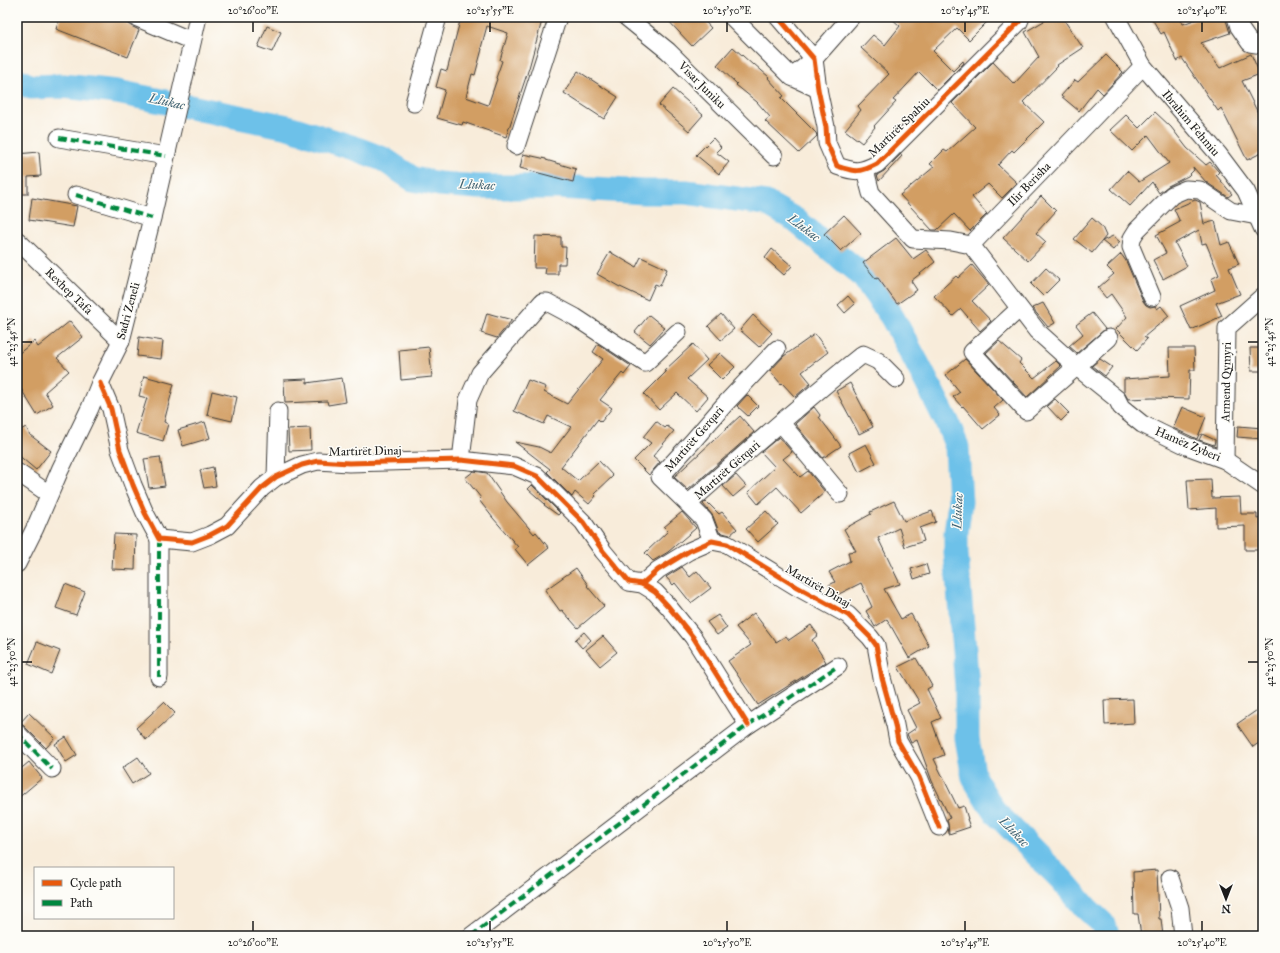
<svg xmlns="http://www.w3.org/2000/svg" width="1280" height="953" font-family="'IM FELL Great Primer',serif">
	<style>
		.lines { fill: none; stroke-linecap: round; stroke-linejoin: round }
		.river { stroke: #6dc1e9; stroke-width: 25 }
		.building { fill: #d29e63; fill-rule: evenodd }
		.minor-casing { stroke: #3d3b38; stroke-width: 19 }
		.minor { stroke: #fff; stroke-width: 17 }
		.quiet { stroke: #00873e; stroke-width: 4; stroke-dasharray: 8 4; stroke-linecap: butt }
		.cycleway-casing { stroke: #fdfcf7; stroke-width: 8 }
		.cycleway { stroke: #e8590c; stroke-width: 5 }
		.ticks { fill: none; stroke: #1c1c1c; stroke-width: 1.5 }
		.labels { text-anchor: middle; dominant-baseline: central; stroke-width: 3; stroke-linejoin: round; paint-order: stroke }
		.street-label { font-size: 12px; fill: #1c1c1c; stroke: #fdfcf7 }
		.water-label { font-size: 13px; font-style: italic; fill: #3c5e6e; stroke: #fdfcf7 }
		.neatline { fill: none; stroke: #1c1c1c; stroke-width: 1.5 }
		.ticks-label { font-size: 10px; text-anchor: middle; fill: #1c1c1c }
	</style>
	<rect width="100%" height="100%" fill="#fdfcf7"/>
	<filter id="ink" filterUnits="userSpaceOnUse"><feTurbulence type="fractalNoise" baseFrequency=".025" numOctaves="2"/><feDisplacementMap in="SourceGraphic" scale="8" xChannelSelector="R" yChannelSelector="G"/><feConvolveMatrix kernelMatrix="1 2 1 2 8 2 1 2 1" color-interpolation-filters="sRGB"/></filter>
	<filter id="wash" filterUnits="userSpaceOnUse"><feTurbulence type="fractalNoise" baseFrequency=".012" numOctaves="4" result="noise"/><feDisplacementMap in="SourceGraphic" scale="16" xChannelSelector="R" yChannelSelector="G"/><feGaussianBlur stdDeviation="0.9" result="paint"/><feColorMatrix in="noise" values="0 0 0 0 0 0 0 0 0 0 0 0 0 0 0 0 0 1.4 0 .05"/><feComposite in="paint" operator="in"/></filter>
	<g filter="url(#wash)">
		<rect width="100%" height="100%" fill="#f8ecda"/>
		<g class="lines">
			<polyline class="river" points="17,80 31,87 63,86 117,92 288,127 354,148 383,159 413,179 439,184 478,187 559,187 644,192 686,192 766,203 794,219 862,275 892,317 917,363 948,424 957,447 960,502 956,533 956,553 967,687 967,738 974,778 994,811 1062,880 1086,908 1102,923 1108,936"/>
		</g>
		<g id="blocks">
			<g class="building">
				<polygon points="60,17 112,17 127,23 131,26 139,30 128,57 56,29"/>
				<path d="M461,17H543L529,68L506,137L463,122L462,125L437,118L445,90L436,87L441,69L447,71ZM487,26L508,33L500,60L502,61L496,78L497,79L488,105L466,97L472,74L475,75L482,49L481,48Z"/>
				<polygon points="665,17 701,17 711,28 692,46"/>
				<polygon points="890,17 992,17 969,40 957,28 933,51 953,71 963,61 964,63 937,90 919,72 893,100 896,102 874,126 875,127 862,143 845,130 861,110 858,106 889,74 861,48 873,35 885,45 900,26"/>
				<polygon points="1051,17 1062,17 1083,48 1057,65 1058,66 1023,102 1044,122 1014,152 1012,150 998,165 1017,183 1002,198 988,184 972,197 987,214 970,231 954,214 937,230 932,230 900,195 934,167 930,164 944,150 947,152 975,127 952,103 993,62 1014,84 1039,57 1025,32"/>
				<polygon points="1151,17 1179,17 1183,24 1202,17 1225,17 1230,33 1201,43 1220,68 1251,54 1260,74 1242,81 1262,121 1258,122 1263,131 1263,152 1247,160 1221,108 1218,111 1182,58 1177,61 1164,32 1161,34"/>
				<polygon points="267,26 281,32 272,52 258,47"/>
				<polygon points="733,47 753,65 754,64 769,77 768,78 784,96 781,98 816,133 817,136 799,153 765,121 770,117 757,102 736,85 737,84 717,65"/>
				<polygon points="1106,55 1123,72 1103,94 1097,88 1079,111 1061,96 1075,80 1078,82"/>
				<polygon points="578,71 618,97 604,119 564,93"/>
				<polygon points="673,89 703,115 689,131 659,105"/>
				<polygon points="1155,112 1171,127 1187,148 1206,165 1210,162 1219,172 1216,175 1232,194 1228,197 1206,182 1193,167 1194,170 1188,176 1168,186 1159,193 1152,182 1130,206 1111,189 1127,171 1139,182 1169,163 1148,135 1132,151 1110,130 1126,115 1139,128"/>
				<polygon points="713,138 721,147 716,152 729,162 719,174 696,155"/>
				<polygon points="39,152 41,176 28,177 28,194 17,194 17,154"/>
				<polygon points="523,154 546,159 546,160 576,169 573,182 520,168"/>
				<polygon points="901,154 902,156 879,181 877,175 884,171"/>
				<polygon points="1041,196 1056,211 1036,233 1046,242 1028,261 1003,238"/>
				<polygon points="32,198 77,206 73,227 29,220"/>
				<polygon points="1195,200 1200,202 1204,224 1215,221 1221,245 1229,242 1239,264 1229,268 1240,294 1216,303 1222,316 1191,330 1180,306 1215,290 1211,279 1219,275 1206,243 1202,244 1199,230 1175,243 1187,266 1163,279 1153,260 1166,253 1156,235 1180,222 1174,209"/>
				<polygon points="844,215 861,233 841,251 824,234"/>
				<polygon points="1092,218 1102,227 1106,236 1102,241 1113,236 1120,242 1113,250 1102,241 1092,253 1074,239"/>
				<polygon points="535,236 561,237 561,247 566,247 565,264 558,264 558,274 545,274 546,268 534,268"/>
				<polygon points="896,238 913,259 926,250 935,262 911,281 917,290 897,304 878,278 876,279 863,263"/>
				<polygon points="772,249 792,266 784,275 765,258"/>
				<polygon points="610,252 636,267 641,257 667,269 660,286 655,284 648,300 618,286 597,274"/>
				<polygon points="1121,254 1126,261 1143,301 1146,305 1150,307 1155,306 1157,309 1161,306 1169,316 1144,337 1147,339 1137,350 1116,329 1127,317 1111,294 1106,298 1098,288 1114,274 1107,267"/>
				<polygon points="972,265 989,285 972,301 991,321 980,331 961,309 953,316 934,296 956,276 958,278"/>
				<polygon points="1046,268 1059,280 1043,296 1031,284"/>
				<polygon points="848,296 855,304 845,313 838,305"/>
				<polygon points="1043,303 1055,323 1048,327 1032,308"/>
				<polygon points="487,313 512,320 497,338 481,333"/>
				<polygon points="1092,313 1105,329 1077,353 1069,346 1083,334 1076,325"/>
				<polygon points="721,314 734,329 721,340 708,326"/>
				<polygon points="649,315 665,328 650,344 635,332"/>
				<polygon points="753,315 772,333 759,347 740,330"/>
				<polygon points="70,321 83,337 57,358 69,371 45,392 53,405 37,415 21,389 17,390 17,355 34,341 38,347"/>
				<polygon points="815,334 828,352 802,372 811,383 795,397 782,383 781,384 770,371 784,356"/>
				<polygon points="139,337 163,341 161,359 137,356"/>
				<polygon points="999,341 1021,360 1019,363 1034,378 1056,361 1061,366 1027,397 986,353"/>
				<polygon points="598,344 631,366 624,375 622,373 600,400 612,408 601,422 598,419 561,467 578,481 599,461 613,476 594,494 596,496 589,504 575,492 572,497 547,472 550,469 515,442 539,447 551,453 571,427 548,416 544,424 514,411 528,380 546,387 544,392 567,404 603,359 593,352"/>
				<polygon points="693,344 707,360 687,379 708,397 696,411 677,393 659,410 644,394 666,372 664,371"/>
				<polygon points="429,347 432,377 401,380 399,350"/>
				<polygon points="1169,348 1194,348 1195,370 1190,370 1189,399 1152,398 1128,399 1124,392 1124,379 1170,376"/>
				<polygon points="1250,348 1261,348 1263,353 1263,371 1251,371"/>
				<polygon points="720,353 735,367 722,380 707,365"/>
				<polygon points="965,359 1003,400 994,408 1000,415 983,429 963,406 962,407 953,397 960,392 946,375"/>
				<polygon points="1100,359 1112,367 1105,376 1092,366"/>
				<polygon points="144,376 174,384 164,422 168,424 163,441 136,433 147,398 139,396"/>
				<polygon points="342,378 346,402 328,405 327,401 285,403 284,380 307,379 307,383"/>
				<polygon points="850,383 873,427 859,434 836,391"/>
				<polygon points="212,391 237,397 232,421 207,415"/>
				<polygon points="747,395 758,406 748,416 737,406"/>
				<polygon points="1055,399 1069,413 1061,421 1047,406"/>
				<polygon points="814,407 820,415 819,417 841,446 823,458 795,424"/>
				<polygon points="1182,407 1206,417 1197,439 1173,428"/>
				<polygon points="740,416 754,432 688,490 674,477"/>
				<polygon points="656,421 665,428 667,426 674,431 653,456 660,462 649,475 634,460 651,443 643,437"/>
				<polygon points="205,422 210,438 183,446 178,430"/>
				<polygon points="1238,426 1263,428 1263,439 1237,437"/>
				<polygon points="26,427 30,435 51,451 36,470 17,454 17,432"/>
				<polygon points="310,428 311,450 289,451 288,429"/>
				<polygon points="1202,434 1215,440 1214,445 1199,440"/>
				<polygon points="779,437 792,452 783,459 800,477 808,471 825,492 801,513 777,487 758,504 748,492 775,467 761,452"/>
				<polygon points="866,444 876,463 859,472 849,453"/>
				<polygon points="160,457 165,486 149,488 144,459"/>
				<polygon points="213,467 216,486 204,488 200,470"/>
				<polygon points="474,471 487,473 507,502 534,534 536,532 549,548 528,565 515,549 518,547 493,518 479,500 481,498 465,478"/>
				<polygon points="736,475 746,486 733,497 723,486"/>
				<polygon points="1211,479 1212,498 1240,497 1241,514 1257,514 1257,519 1263,518 1263,550 1245,550 1245,526 1216,527 1216,508 1189,510 1187,480"/>
				<polygon points="532,485 560,513 558,515 544,505 545,504 528,489"/>
				<polygon points="706,501 719,514 722,512 737,529 730,535 719,532 713,516 703,504"/>
				<polygon points="894,501 904,521 932,511 936,522 920,528 924,541 905,547 899,528 878,538 900,584 884,589 901,619 911,614 929,646 909,658 887,619 875,627 866,611 872,607 861,583 835,596 829,585 835,582 829,572 850,561 848,552 856,551 844,529 871,514 870,512"/>
				<polygon points="766,511 778,524 758,542 746,529"/>
				<polygon points="682,512 696,528 668,552 653,561 645,553 668,531 664,527"/>
				<polygon points="114,534 136,535 135,570 112,569"/>
				<polygon points="926,564 929,574 914,579 911,569"/>
				<polygon points="682,567 690,577 697,571 711,588 691,603 675,583 673,585 666,577"/>
				<polygon points="576,568 588,585 587,586 604,606 578,628 562,610 560,611 545,590"/>
				<polygon points="65,584 85,592 76,615 56,608"/>
				<polygon points="754,613 776,642 786,636 789,640 811,625 818,635 812,640 826,662 758,705 728,661 751,645 736,627"/>
				<polygon points="718,615 727,628 717,635 707,622"/>
				<polygon points="584,632 591,640 582,648 575,640"/>
				<polygon points="603,636 617,652 600,666 586,650"/>
				<polygon points="37,642 60,651 51,674 28,664"/>
				<polygon points="916,658 932,686 927,689 941,718 932,722 944,755 934,759 958,808 964,806 968,819 967,819 970,827 949,834 948,824 947,819 950,818 932,781 917,740 911,743 907,734 916,728 907,710 920,703 898,667"/>
				<polygon points="1133,699 1134,723 1105,725 1104,700"/>
				<polygon points="164,702 175,713 146,740 136,728"/>
				<polygon points="1263,706 1263,740 1253,747 1237,724"/>
				<polygon points="29,713 55,738 46,748 24,726 20,723"/>
				<polygon points="66,737 77,755 66,762 55,744"/>
				<polygon points="138,757 149,773 132,784 122,768"/>
				<polygon points="29,762 42,778 17,799 17,772"/>
				<polygon points="1157,870 1159,919 1161,919 1163,936 1141,936 1138,914 1134,914 1133,872"/>
			</g>
		</g>
	</g>
	<g filter="url(#ink)">
		<use href="#blocks" fill-opacity="0" stroke="#3d3b38" stroke-width="1"/>
		<g class="lines">
			<defs>
				<g id="minor">
					<polyline points="135,17 192,41"/>
					<polyline points="626,17 668,51 774,156"/>
					<polyline points="732,17 792,77 818,89"/>
					<path d="M778,17L814,59L818,89L826,127L827,143L837,166C854,172 860,173 877,164L1019,22L1021,17"/>
					<polyline points="1116,17 1143,66 1219,155 1246,191 1263,229"/>
					<polyline points="1236,17 1239,27 1250,43 1263,45"/>
					<polyline points="792,77 814,59 851,17"/>
					<polyline points="414,103 438,17"/>
					<polyline points="59,138 166,156"/>
					<polyline points="516,146 558,17"/>
					<polyline points="865,170 871,193 913,239 951,241 971,245"/>
					<polyline points="76,195 152,218"/>
					<polyline points="17,240 121,341"/>
					<polyline points="971,245 1037,331 1077,367 1117,399 1121,407 1142,424 1187,446 1225,460 1263,486"/>
					<polyline points="971,245 1143,66"/>
					<polyline points="1152,297 1131,247 1132,238 1137,230 1172,195 1186,189 1200,190 1231,211 1257,216"/>
					<polyline points="1019,309 972,352 1026,411 1109,338"/>
					<polyline points="100,383 111,409 120,450 133,485 145,513 159,539 192,542 210,535 227,526 262,488 276,477 302,465 318,461 349,463 461,460 514,466 537,476 583,522 603,551 629,582 642,584 655,592 668,606 693,637 748,725"/>
					<polyline points="781,423 840,494"/>
					<polyline points="461,460 468,400 480,373 542,302 547,302 575,317 645,363 678,332"/>
					<polyline points="1225,460 1227,328 1263,296"/>
					<polyline points="17,472 49,494"/>
					<polyline points="276,477 278,411"/>
					<polyline points="688,504 660,477 692,442 724,405 777,349"/>
					<polyline points="159,539 159,677"/>
					<path d="M712,541L704,520L688,504C745,453 803,402 863,354L878,361L896,379"/>
					<polyline points="17,564 35,528 60,470 90,408 100,383 121,341 152,218 198,17"/>
					<polyline points="642,584 658,570 689,551 712,541 727,544 797,587 848,615 870,637 876,645 882,678 895,725 898,741 919,777 939,827"/>
					<polyline points="17,733 52,769"/>
					<polyline points="1170,878 1180,908 1183,936"/>
					<polyline points="471,936 748,725 838,666"/>
				</g>
			</defs>
			<use href="#minor" class="minor-casing"/>
			<use href="#minor" class="minor"/>
			<g class="quiet">
				<polyline points="59,138 166,156"/>
				<polyline points="76,195 152,218"/>
				<polyline points="159,539 159,677"/>
				<polyline points="17,733 52,769"/>
				<polyline points="471,936 748,725 838,666"/>
			</g>
			<defs>
				<g id="cycleway">
					<path d="M778,17L814,59L818,89L826,127L827,143L837,166C854,172 860,173 877,164L1019,22L1021,17"/>
					<polyline points="100,383 111,409 120,450 133,485 145,513 159,539 192,542 210,535 227,526 262,488 276,477 302,465 318,461 349,463 461,460 514,466 537,476 583,522 603,551 629,582 642,584 655,592 668,606 693,637 748,725"/>
					<polyline points="642,584 658,570 689,551 712,541 727,544 797,587 848,615 870,637 876,645 882,678 895,725 898,741 919,777 939,827"/>
				</g>
			</defs>
			<use href="#cycleway" class="cycleway-casing"/>
			<use href="#cycleway" class="cycleway"/>
		</g>
	</g>
	<path class="ticks" d="M253,22V32M490,22V32M727,22V32M965,22V32M1202,22V32M22,342H32M1248,342H1258M22,662H32M1248,662H1258M253,921V931M490,921V931M727,921V931M965,921V931M1202,921V931"/>
	<g class="labels">
		<g class="street-label">
			<text transform="translate(702 85) rotate(45)">Visar Juniku</text>
			<text transform="translate(1191 123) rotate(50)">Ibrahim Fehmiu</text>
			<text transform="translate(899 127) rotate(-44)">Martirët Spahiu</text>
			<text transform="translate(1029 184) rotate(-46)">Ilir Berisha</text>
			<text transform="translate(69 291) rotate(44)">Rexhep Tafa</text>
			<text transform="translate(128 311) rotate(-75)">Sadri Zeneli</text>
			<text transform="translate(1226 382) rotate(-89)">Armend Qymyri</text>
			<text transform="translate(694 439) rotate(-49)">Martirët Gerqari</text>
			<text transform="translate(1188 444) rotate(23)">Hamëz Zyberi</text>
			<text transform="translate(365 451) rotate(-1)">Martirët Dinaj</text>
			<text transform="translate(727 470) rotate(-41)">Martirët Gërqari</text>
			<text transform="translate(818 586) rotate(30)">Martirët Dinaj</text>
		</g>
		<g class="water-label">
			<text transform="translate(167 102) rotate(12)">Llukac</text>
			<text transform="translate(477 185) rotate(2)">Llukac</text>
			<text transform="translate(804 228) rotate(37)">Llukac</text>
			<text transform="translate(958 511) rotate(-88)">Llukac</text>
			<text transform="translate(1014 832) rotate(46)">Llukac</text>
		</g>
	</g>
	<rect width="1280" height="953" fill="none" stroke="#fdfcf7" stroke-width="44"/>
	<rect x="34" y="867" width="140" height="52" fill="#fdfcf7" stroke="#a3a29f"/>
	<rect x="42" y="880" width="20" height="6" fill="#e8590c" stroke="#a3a29f"/>
	<text x="70" y="887" font-size="12" fill="#1c1c1c">Cycle path</text>
	<rect x="42" y="900" width="20" height="6" fill="#00873e" stroke="#a3a29f"/>
	<text x="70" y="907" font-size="12" fill="#1c1c1c">Path</text>
	<g transform="translate(1226 899) rotate(180)" stroke="#fdfcf7" stroke-width="3" paint-order="stroke">
	<path d="M0-3L7 15L0 10L-7 15Z" fill="#1c1c1c"/>
	<text y="-6" font-size="11" font-weight="bold" text-anchor="middle" fill="#1c1c1c">N</text>
	</g>
	<rect x="22" y="22" width="1236" height="909" class="neatline"/>
	<g class="ticks-label">
		<text x="253" y="14">20°26'00"E</text>
		<text x="490" y="14">20°25'55"E</text>
		<text x="727" y="14">20°25'50"E</text>
		<text x="965" y="14">20°25'45"E</text>
		<text x="1202" y="14">20°25'40"E</text>
		<text transform="translate(1269 342) rotate(-90)" y="4">42°23'45"N</text>
		<text transform="translate(11 342) rotate(-90)" y="4">42°23'45"N</text>
		<text transform="translate(1269 662) rotate(-90)" y="4">42°23'50"N</text>
		<text transform="translate(11 662) rotate(-90)" y="4">42°23'50"N</text>
		<text x="253" y="946">20°26'00"E</text>
		<text x="490" y="946">20°25'55"E</text>
		<text x="727" y="946">20°25'50"E</text>
		<text x="965" y="946">20°25'45"E</text>
		<text x="1202" y="946">20°25'40"E</text>
	</g>
</svg>
